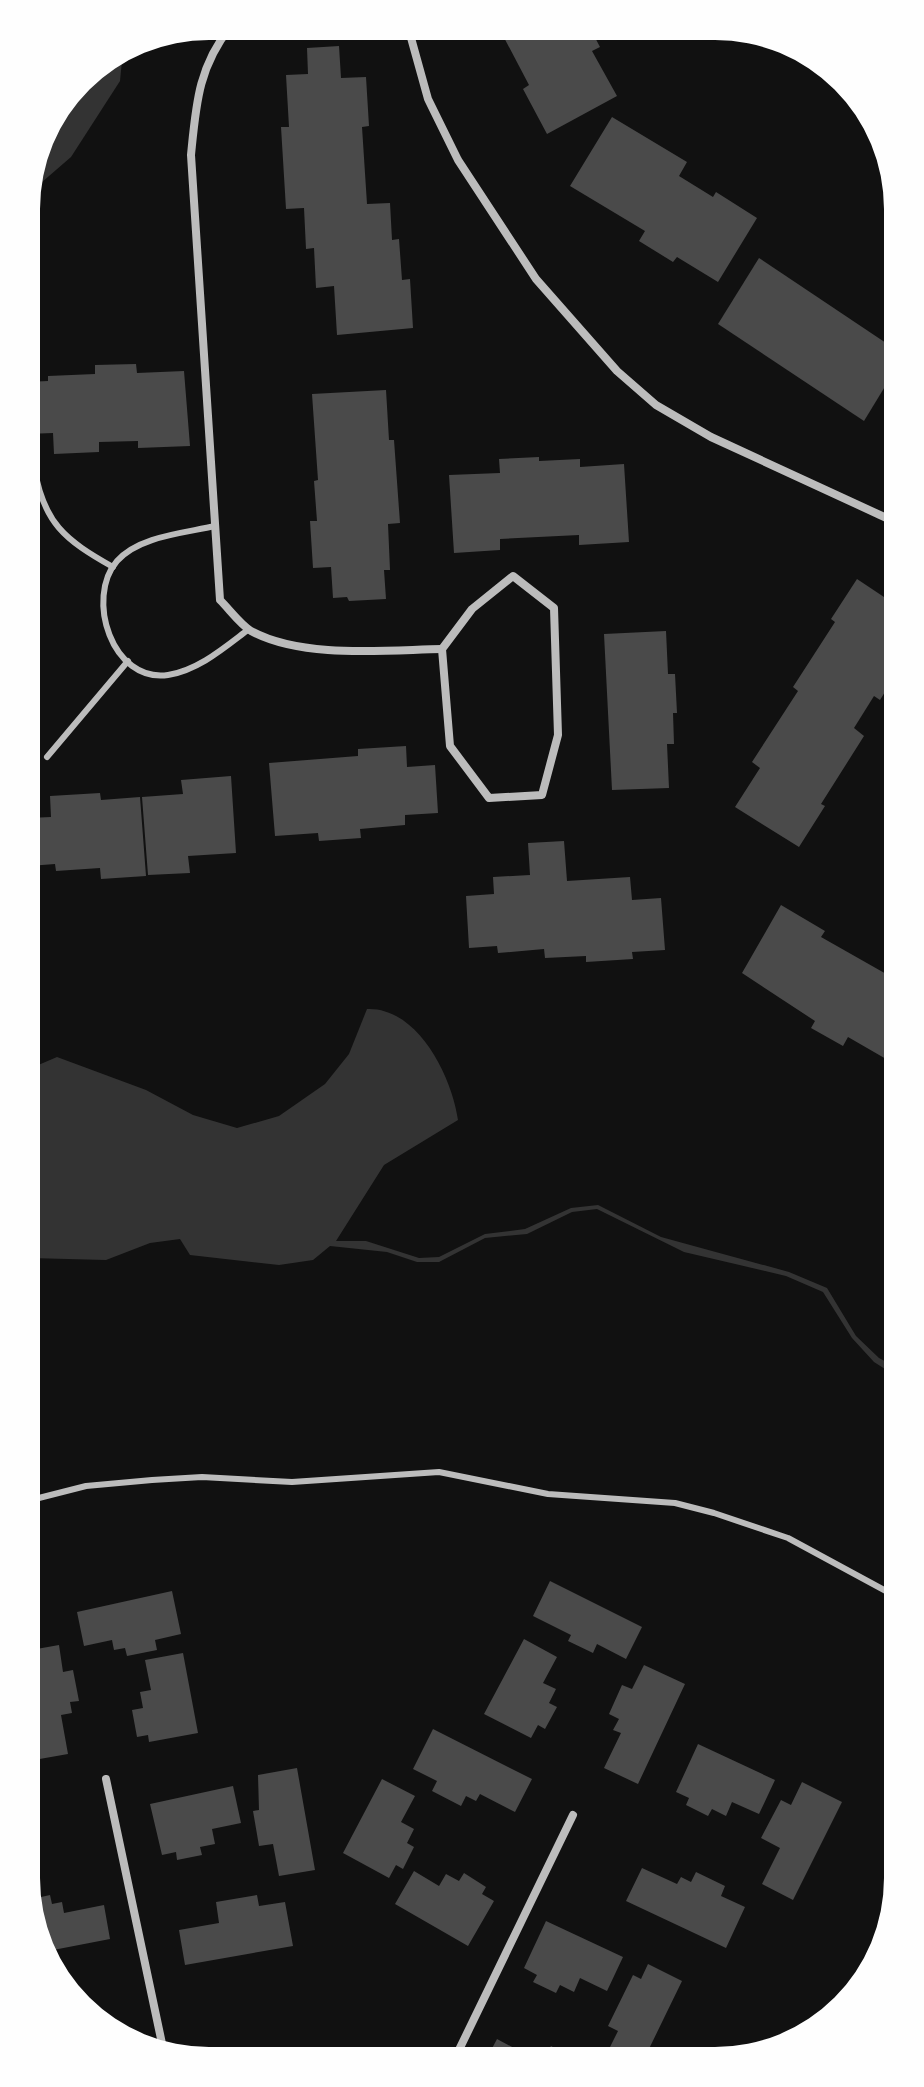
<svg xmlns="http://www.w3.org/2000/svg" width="924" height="2087" font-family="Poppins,sans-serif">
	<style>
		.water { fill: #333 }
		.building { fill: #4a4a4a }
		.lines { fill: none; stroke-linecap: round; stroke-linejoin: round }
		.service { stroke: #bcbcbc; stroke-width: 6 }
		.minor { stroke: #bcbcbc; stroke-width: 8 }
	</style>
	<rect width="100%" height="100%" fill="#111"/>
	<g class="water">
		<polygon points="123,50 120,81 71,157 27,195 45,128 88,72"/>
		<path d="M367,1009C418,1007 452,1077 458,1120L384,1165L336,1241H366L419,1258L439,1257L485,1234L525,1229L571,1208L598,1205L661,1237L789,1272L827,1288L856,1336L879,1358L896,1367V1376L874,1362L852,1338L823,1292L786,1276L684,1252L597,1209L572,1212L527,1234L485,1238L439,1262H417L387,1252L330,1246L313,1260L279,1265L190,1255L180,1239L150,1243L106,1260L30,1258L29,1069L57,1057L146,1090L193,1115L237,1128L279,1116L325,1084L349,1054Z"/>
	</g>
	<g class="building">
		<polygon points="499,28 590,28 600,47 592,51 617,96 547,134 523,89 529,85"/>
		<polygon points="339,46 341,78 366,77 369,126 362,127 367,204 390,203 392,240 399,239 402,280 410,279 413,328 337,335 334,286 316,288 314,248 306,249 304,208 286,209 281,127 289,127 286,75 308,74 307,48"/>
		<polygon points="612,117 687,162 679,176 713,197 716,192 757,218 718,282 677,257 673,262 639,241 645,231 570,186"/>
		<polygon points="759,258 892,347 892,375 864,421 718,324"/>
		<polygon points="136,364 137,373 184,371 190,446 138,448 138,441 99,442 99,452 54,454 53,433 27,434 27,382 48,381 48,376 95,374 95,365"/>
		<polygon points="386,390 389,440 394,440 400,523 388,524 390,570 384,570 386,599 349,601 347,597 333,598 331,567 313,568 310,521 317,521 314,481 318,480 312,394"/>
		<polygon points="539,457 539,461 580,459 580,467 624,464 629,542 579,545 579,535 500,539 500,550 454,553 449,475 500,473 499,459"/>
		<polygon points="857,579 893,603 893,679 880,700 874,696 854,728 864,736 821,804 825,806 799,847 735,807 760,768 752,762 798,691 793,687 835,622 831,619"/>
		<polygon points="666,631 668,674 675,674 677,713 673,713 674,744 667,744 669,788 612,790 604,634"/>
		<polygon points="406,746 407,767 435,765 438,813 405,815 405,825 360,829 361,838 319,841 318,833 275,836 269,763 358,756 358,749"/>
		<polygon points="231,776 236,853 188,856 190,873 148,875 142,797 183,794 181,780"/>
		<polygon points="100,793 101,800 140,797 146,876 101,879 100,868 56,871 55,864 29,866 29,818 51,817 50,796"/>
		<polygon points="564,841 567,881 630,877 632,900 661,898 665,950 632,952 633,959 586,962 586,956 545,958 544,949 498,953 497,946 469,948 466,896 494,894 493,877 530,875 528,843"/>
		<polygon points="781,905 825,931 821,937 888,975 890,972 894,975 893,1063 848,1037 843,1046 811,1028 815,1021 742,973"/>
		<polygon points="550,1581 642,1627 626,1659 597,1644 593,1653 568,1641 571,1635 533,1616"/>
		<polygon points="172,1591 181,1634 155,1640 157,1650 127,1656 125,1648 114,1650 112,1640 84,1646 77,1612"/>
		<polygon points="524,1639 557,1657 543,1683 556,1689 549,1703 557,1707 545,1729 538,1725 531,1738 484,1714"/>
		<polygon points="59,1645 63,1672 73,1670 79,1701 70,1702 72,1713 61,1715 68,1754 34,1760 31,1650"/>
		<polygon points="183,1653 198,1733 149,1742 148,1735 137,1737 132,1710 143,1708 140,1692 151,1690 145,1660"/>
		<polygon points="644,1665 685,1684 638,1784 604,1768 621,1733 613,1730 619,1719 609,1714 622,1685 632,1689"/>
		<polygon points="433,1729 532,1779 515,1812 480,1794 476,1801 466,1796 461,1806 432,1791 437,1781 413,1769"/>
		<polygon points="698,1744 775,1780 759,1814 732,1802 726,1816 712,1809 708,1816 686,1805 689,1798 676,1792"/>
		<polygon points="297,1768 315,1870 279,1876 273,1844 259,1846 253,1811 259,1810 258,1775"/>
		<polygon points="382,1779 415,1796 401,1822 414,1829 407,1843 414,1847 403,1869 396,1865 389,1878 343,1853"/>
		<polygon points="802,1782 842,1802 793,1900 762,1884 780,1848 761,1838 781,1800 791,1805"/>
		<polygon points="233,1786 241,1823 212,1829 215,1844 200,1847 202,1855 177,1860 176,1852 162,1855 150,1804"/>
		<polygon points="642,1868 677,1884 681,1877 691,1882 696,1872 725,1886 721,1896 745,1907 726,1948 626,1901"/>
		<polygon points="414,1871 439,1886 446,1874 459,1881 464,1873 486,1887 482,1894 494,1901 468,1946 395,1904"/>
		<polygon points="50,1895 52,1904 62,1902 64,1913 104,1905 110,1939 48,1951 32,1926 32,1899"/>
		<polygon points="257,1895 259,1906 285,1902 293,1946 185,1965 179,1930 219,1923 216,1902"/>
		<polygon points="546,1921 623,1957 607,1991 580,1978 574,1992 560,1985 556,1993 533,1982 537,1975 524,1968"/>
		<polygon points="648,1964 682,1981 646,2055 606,2055 618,2031 608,2026 633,1975 641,1979"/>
		<polygon points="497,2039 529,2056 488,2056"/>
		<polygon points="551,2046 569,2056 531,2056 535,2050 545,2055"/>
	</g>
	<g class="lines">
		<g class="service">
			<path d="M34,466C43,523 65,540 113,567"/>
			<path d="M215,526C185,533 139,536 117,561C85,598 112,683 168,675C199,670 225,647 249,629"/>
			<polyline points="47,757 128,661"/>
			<polyline points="31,1500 86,1486 152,1480 202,1477 292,1482 439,1472 548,1494 675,1503 714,1513 788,1538 897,1597"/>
		</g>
		<g class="minor">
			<path d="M231,26C198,67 196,105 191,155L220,600C230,610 240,624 251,631C302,659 386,650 442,649"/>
			<polyline points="408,27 428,99 458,160 536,279 617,371 656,405 711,437 893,521"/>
			<polygon points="513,576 554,608 558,735 542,795 489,798 450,746 442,649 472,609"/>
			<polyline points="106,1779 164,2053"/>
			<polyline points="456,2056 573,1815"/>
		</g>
	</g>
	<path d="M0 0H924V2087H0ZM209 40H715A169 169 0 0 1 884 209V1878A169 169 0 0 1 715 2047H209A169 169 0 0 1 40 1878V209A169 169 0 0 1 209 40Z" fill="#fefefe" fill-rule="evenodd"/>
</svg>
